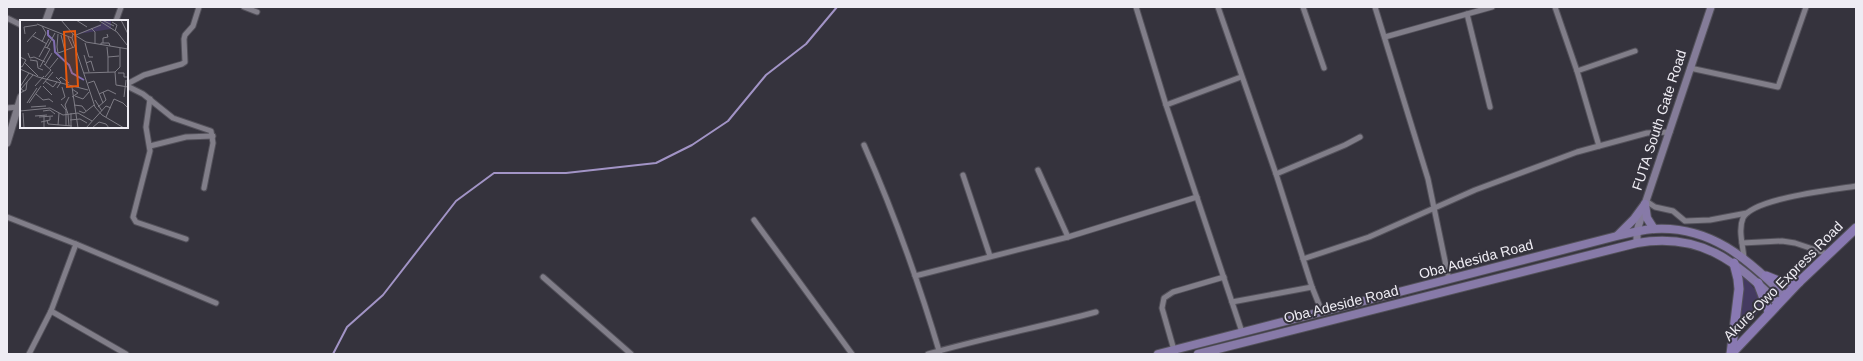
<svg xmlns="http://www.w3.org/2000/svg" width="1863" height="361" font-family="Arial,sans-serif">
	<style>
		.green { fill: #443a60 }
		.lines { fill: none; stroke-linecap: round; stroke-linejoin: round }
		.stream { stroke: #a294c6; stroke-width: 2 }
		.minor-casing { stroke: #53515a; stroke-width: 7 }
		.tertiary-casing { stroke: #53515a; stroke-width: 9 }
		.secondary-casing { stroke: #53515a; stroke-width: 9 }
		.primary-casing { stroke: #53515a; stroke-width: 10 }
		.trunk-casing { stroke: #53515a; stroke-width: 11 }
		.minor { stroke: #817e89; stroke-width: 5 }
		.tertiary { stroke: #817e89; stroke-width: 7 }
		.secondary { stroke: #847c98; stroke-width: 7 }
		.primary { stroke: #877aa8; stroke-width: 8 }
		.trunk { stroke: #8979b2; stroke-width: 9 }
		.labels { text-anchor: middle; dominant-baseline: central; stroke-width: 4; stroke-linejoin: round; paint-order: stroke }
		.street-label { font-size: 14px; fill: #eeecf3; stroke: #35333d }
		.inset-river { fill: none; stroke: #816eb2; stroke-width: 2 }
		.inset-road { fill: none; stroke: #7f7d86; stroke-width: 1 }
		.view { fill: #e8590c; fill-opacity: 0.15; stroke: #e8590c; stroke-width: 2 }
		.inset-edge { fill: none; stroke: #eeecf3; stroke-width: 2 }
	</style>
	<rect width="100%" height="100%" fill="#35333d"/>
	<polygon class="green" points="1740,271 1756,291 1761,306 1755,317 1737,336"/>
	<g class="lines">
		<polyline class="stream" points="333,354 347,327 383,295 456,201 494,173 566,173 656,163 692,145 728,121 766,75 806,44 837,7"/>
		<defs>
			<g id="minor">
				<polyline points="244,7 257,12"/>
				<polyline points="1136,7 1166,105 1242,332"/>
				<polyline points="1218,7 1276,174 1312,287 1322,312"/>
				<polyline points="1303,7 1324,68"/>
				<polyline points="1375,7 1428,179 1449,280"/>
				<polyline points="1555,7 1577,71 1599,146"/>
				<polyline points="1467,14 1490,107"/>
				<polyline points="7,18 21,25"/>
				<polyline points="116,21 121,7"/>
				<polyline points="1385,37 1492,7"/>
				<polyline points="1690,68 1778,87 1806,7"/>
				<polyline points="1577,71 1635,51"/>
				<polyline points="127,84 144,75 182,64 185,62 184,39 185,35 193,26 199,7"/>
				<polyline points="127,86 143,94 173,118 211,131 213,143 204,188"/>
				<polyline points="150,99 146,127 150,151 133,217 136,222 186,239"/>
				<polyline points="1166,105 1241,77"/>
				<polyline points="7,108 18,107"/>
				<path d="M864,145C894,213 919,283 940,354"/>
				<polyline points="150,146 186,137 213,136"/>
				<polyline points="1038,170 1068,237"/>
				<polyline points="1276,174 1345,145 1360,137"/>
				<polyline points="963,175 990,256"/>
				<polyline points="1646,201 1655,207 1673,211 1685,221 1710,220 1747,213"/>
				<polyline points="7,217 76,244 216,303"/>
				<polyline points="754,220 852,354"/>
				<polyline points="1742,243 1782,241 1795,243 1828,254"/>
				<path d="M1744,258C1743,246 1738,230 1743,218C1753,198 1833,190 1856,186"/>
				<polyline points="1303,259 1369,237 1475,190 1577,152 1647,133 1670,132"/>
				<polyline points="915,276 1068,237 1197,197"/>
				<polyline points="543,277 631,354"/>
				<polyline points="1232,302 1312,287"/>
				<polyline points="51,311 126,354"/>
				<polyline points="1174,350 1162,308 1164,298 1173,292 1224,277"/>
				<polyline points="29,354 51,311 76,244"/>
				<path d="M928,354C984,338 1040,327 1096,312"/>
			</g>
			<g id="tertiary">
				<polyline points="46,21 51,7"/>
				<polyline points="7,143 21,97"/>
			</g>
			<polyline id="secondary" points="1637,243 1637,231 1646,201 1711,7"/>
			<g id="primary">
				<polyline points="1645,204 1647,218 1654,229"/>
				<polyline points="1618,235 1634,219 1645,204"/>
				<path d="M1158,354L1617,236C1629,233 1641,230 1653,229C1710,225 1748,259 1785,296"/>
				<path d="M1198,354L1637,243C1700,232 1736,261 1778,303"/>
			</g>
			<g id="trunk">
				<polyline points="1766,276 1781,282 1799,282"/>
				<polyline points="1758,283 1769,312"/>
				<polyline points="1731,354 1799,282 1856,228"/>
				<polyline points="1731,354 1739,289 1738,279 1734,263"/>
			</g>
		</defs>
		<use href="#minor" class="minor-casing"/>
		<use href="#tertiary" class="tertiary-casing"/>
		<use href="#secondary" class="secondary-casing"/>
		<use href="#primary" class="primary-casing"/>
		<use href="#trunk" class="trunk-casing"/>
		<use href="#minor" class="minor"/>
		<use href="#tertiary" class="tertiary"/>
		<use href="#secondary" class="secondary"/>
		<use href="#primary" class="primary"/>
		<use href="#trunk" class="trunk"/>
	</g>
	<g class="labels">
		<g class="street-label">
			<text transform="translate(1659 120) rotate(-72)">FUTA South Gate Road</text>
			<text transform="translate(1476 259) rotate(-15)">Oba Adesida Road</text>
			<text transform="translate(1783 281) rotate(-45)">Akure-Owo Express Road</text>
			<text transform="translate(1341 304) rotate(-14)">Oba Adeside Road</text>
		</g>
	</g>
	<g transform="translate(20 20)">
		<rect width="108" height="108" fill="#35333d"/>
		<path d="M83,0H91V9L58,14L81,4Z" fill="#443a60"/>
		<path class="inset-river" d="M28,10V15L34,21L35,32L49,45L52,53L64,60"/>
		<path class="inset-road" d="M41,0L53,14L66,22L108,29M56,0L67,7M78,0L97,12L107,25M82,0L94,6M101,0L108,14M92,2L97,5L95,11M17,4L52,18M71,8L75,12V24M5,14L4,7L17,5M38,14L37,27L38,33L41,32M53,14L52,18L75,87L82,95L104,108M41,15L45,31M56,15L81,5M13,16L27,24M48,17L53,28M7,22L16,12M22,22L26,13L22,6M65,23L69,37H73M83,23V18L88,17L87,14M81,25V23H89L90,26M87,27L88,37L99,36M27,28L35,13M41,32L54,27M8,33L10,38L14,37L25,42M64,35L69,52M0,37L6,40L2,47L0,46M19,37L29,19M88,37V52M10,40L17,41L18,48L23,50M5,43L18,56M66,43L71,41L74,51M24,44L31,50L25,57M25,45L32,33M20,47L30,29L25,27M30,48L38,38M0,49L18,57L68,70M95,52L96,65L108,67M64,53L95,52L100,47V28M98,53H104V57H108M36,57L41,62L37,68M39,59L41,57L49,63M25,61L33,67L37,62M68,63L74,61L83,83M23,64L33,52M15,66L24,56M23,66L32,75M0,67L9,53M52,67L58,108M52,69L58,73L52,77M4,71L1,69L13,55M0,73L6,70L7,62M16,74L23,80L29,79L33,82M79,74L88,70L96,74M55,76L63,79L69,72M104,77L106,60M41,80L45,77L42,67M75,80L82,91M7,83L17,68M9,83L21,66M41,84L46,90V106M54,85L62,86L66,91M11,87L26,86M78,87L86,80L83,72M0,91L30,88L43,95L58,93L72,101M23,91L30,90L35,94M59,91L64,93L74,85M3,93L4,108M51,93V108M48,94L45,85L49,77M48,94L49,106M15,96L27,95M19,97L33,96M86,97L94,79L103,83L108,88M27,100L28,104L52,106M50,100L60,99L67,103M21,102L30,100V97M38,105L39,93M24,108V95M66,108L86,86L91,88M72,108L79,102L86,104L89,108"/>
		<path class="view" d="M55,11L58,66L47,67L44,12Z"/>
		<rect width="108" height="108" class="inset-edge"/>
	</g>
	<rect width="1863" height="361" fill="none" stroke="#eeecf3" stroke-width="16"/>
</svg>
